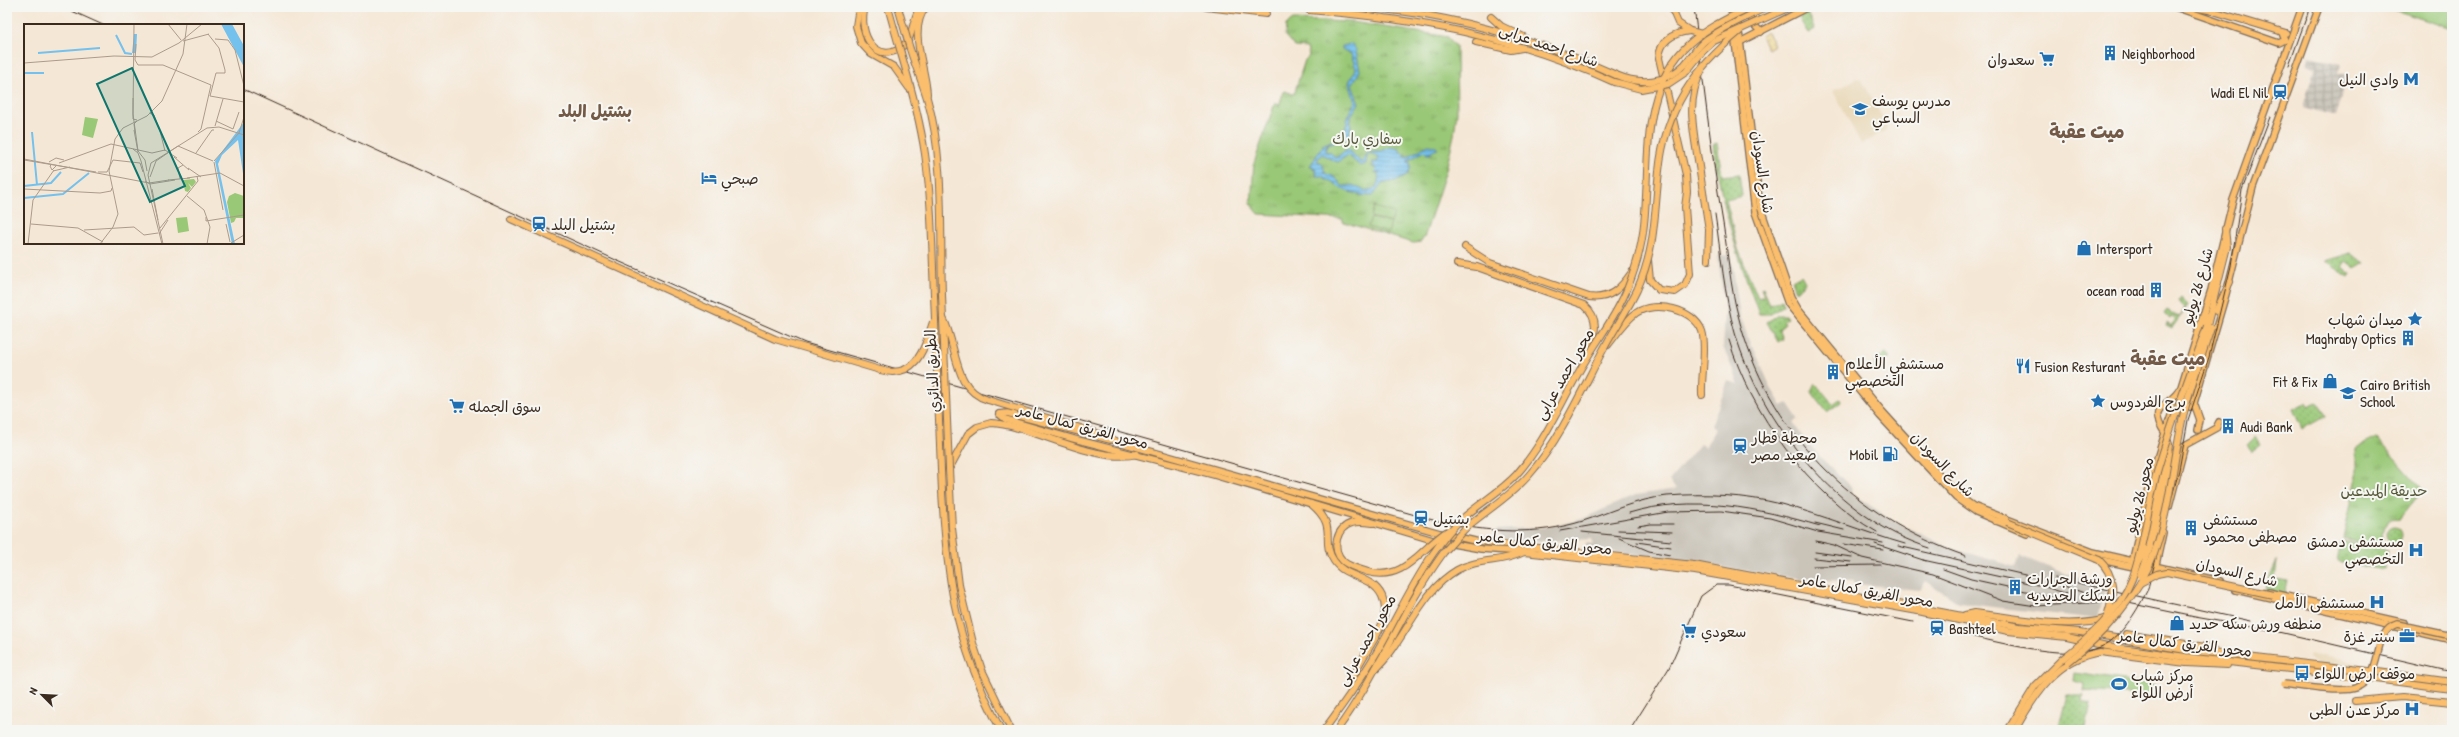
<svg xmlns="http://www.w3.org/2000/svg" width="2459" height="737" font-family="'Patrick Hand','Playpen Sans Arabic',sans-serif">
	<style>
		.built { fill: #e9d9ba }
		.industrial { fill: url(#industrial-grid) }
		.railway { fill: #c9c3b8 }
		.grass { fill: url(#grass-dots); stroke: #6a794a }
		.sand { fill: url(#sand-dots); stroke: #94825e }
		.park { fill: url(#park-tufts); stroke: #6a794a }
		.pitch { fill: #99c876; stroke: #6a794a }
		.water { fill: url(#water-rules); stroke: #587686; fill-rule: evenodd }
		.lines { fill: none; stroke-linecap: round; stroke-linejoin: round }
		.highway-tunnel { stroke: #d0c1b0; stroke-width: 6; stroke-dasharray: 6 3; stroke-linecap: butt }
		.major-casing { stroke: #7c6c5e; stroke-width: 8 }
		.highway-casing { stroke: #7c6c5e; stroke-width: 8 }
		.major { stroke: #fabe6d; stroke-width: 5.5 }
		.highway { stroke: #fabe6d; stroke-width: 6 }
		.rail { stroke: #3b2a1e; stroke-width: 1 }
		.major-bridge-casing { stroke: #7c6c5e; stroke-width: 8; stroke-linecap: butt }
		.highway-bridge-casing { stroke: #7c6c5e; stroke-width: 8; stroke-linecap: butt }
		.major-bridge { stroke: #fabe6d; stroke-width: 5.5 }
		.highway-bridge { stroke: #fabe6d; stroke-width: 6 }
		.labels { text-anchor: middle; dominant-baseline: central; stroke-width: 4; stroke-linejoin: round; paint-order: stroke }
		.street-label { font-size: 15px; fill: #3b2a1e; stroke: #f6f6f2 }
		.poi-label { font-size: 15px; fill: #3b2a1e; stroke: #f6f6f2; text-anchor: start }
		.park-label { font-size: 15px; fill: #575938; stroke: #f6f6f2 }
		.quarter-label { font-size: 17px; font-weight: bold; fill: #735946; stroke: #f6f6f2 }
		.district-label { font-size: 19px; font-weight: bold; fill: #735946; stroke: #f6f6f2 }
		.inset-river { fill: none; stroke: #74c1ee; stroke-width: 2 }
		.inset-road { fill: none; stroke: #ab9b8c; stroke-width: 1 }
		.view { fill: #0f766e; fill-opacity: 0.15; stroke: #0f766e; stroke-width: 2 }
		.inset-edge { fill: none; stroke: #3b2a1e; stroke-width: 2 }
	</style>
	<defs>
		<pattern id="industrial-grid" width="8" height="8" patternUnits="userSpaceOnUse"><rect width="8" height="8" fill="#c9c3b8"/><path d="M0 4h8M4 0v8" fill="none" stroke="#a49f95"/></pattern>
		<pattern id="grass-dots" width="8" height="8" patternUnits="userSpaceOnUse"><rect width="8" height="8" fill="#99c876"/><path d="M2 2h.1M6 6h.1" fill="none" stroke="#7ea360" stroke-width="1.8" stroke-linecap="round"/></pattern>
		<pattern id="sand-dots" width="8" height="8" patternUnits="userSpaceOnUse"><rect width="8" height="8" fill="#eeda9e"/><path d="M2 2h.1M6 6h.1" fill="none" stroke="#cdbb88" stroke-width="1.8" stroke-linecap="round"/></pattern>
		<pattern id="park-tufts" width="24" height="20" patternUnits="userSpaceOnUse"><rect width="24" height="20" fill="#99c876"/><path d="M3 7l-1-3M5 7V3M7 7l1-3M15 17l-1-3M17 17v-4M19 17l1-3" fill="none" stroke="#7ea360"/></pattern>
		<pattern id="water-rules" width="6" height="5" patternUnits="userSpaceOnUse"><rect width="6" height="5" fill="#74c1ee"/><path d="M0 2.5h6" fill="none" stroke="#609dc0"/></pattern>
	</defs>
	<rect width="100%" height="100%" fill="#f6f6f2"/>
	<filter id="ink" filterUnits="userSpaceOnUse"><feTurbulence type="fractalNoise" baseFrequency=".025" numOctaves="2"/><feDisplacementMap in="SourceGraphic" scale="8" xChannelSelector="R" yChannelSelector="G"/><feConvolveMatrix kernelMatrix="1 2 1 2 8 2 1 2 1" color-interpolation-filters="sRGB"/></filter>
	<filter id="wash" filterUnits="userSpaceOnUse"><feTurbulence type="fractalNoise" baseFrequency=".012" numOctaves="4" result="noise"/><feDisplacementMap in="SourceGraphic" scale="16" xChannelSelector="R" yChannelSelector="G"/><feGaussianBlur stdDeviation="0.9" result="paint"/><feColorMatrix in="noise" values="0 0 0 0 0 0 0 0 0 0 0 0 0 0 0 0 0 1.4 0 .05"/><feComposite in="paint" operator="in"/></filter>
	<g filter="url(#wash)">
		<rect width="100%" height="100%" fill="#f5e7d5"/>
		<g class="built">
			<polygon points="1858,78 1862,80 1887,126 1885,131 1861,144 1833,91"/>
			<polygon points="2309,653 2329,657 2364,665 2363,669 2357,670 2355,679 2331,672 2308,657"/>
		</g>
		<polygon class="industrial" points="2310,56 2341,64 2338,74 2348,76 2335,116 2303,107 2315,67 2307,65"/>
		<polygon class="railway" points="1731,255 1740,315 1751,347 1753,347 1771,388 1782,406 1788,403 1798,419 1793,423 1802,436 1821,458 1852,488 1851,493 1894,521 1950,548 2016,567 2020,556 2071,576 2106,585 2098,619 1959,603 1926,581 1920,590 1854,584 1854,581 1812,580 1586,548 1586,543 1593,544 1592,539 1551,541 1504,540 1496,530 1549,527 1582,519 1635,495 1676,489 1669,481 1700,444 1705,447 1715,429 1711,426 1728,381 1739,384 1723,347 1725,314 1718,256"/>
		<g class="grass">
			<polygon points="1807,13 1815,29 1808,33 1799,18"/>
			<path d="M1717,143L1722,176L1739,174L1742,196L1726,200L1738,249L1758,298L1764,296L1761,288L1763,287L1770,305L1782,300L1784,305L1771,314H1759C1738,258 1721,204 1713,144Z"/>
			<polygon points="2351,253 2365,262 2355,268 2346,261 2342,267 2351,274 2349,277 2325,261"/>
			<polygon points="1801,275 1805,282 1796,291 1792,280"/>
			<polygon points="2181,298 2188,305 2172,328 2166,325 2166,322 2171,326 2175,318 2170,316 2169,318 2164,314 2167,310 2178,317 2181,316 2185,309 2179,301"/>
			<polygon points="1778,315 1785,315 1787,318 1783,321 1785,324 1779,329 1783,339 1778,342 1767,322"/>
			<polygon points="1885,353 1890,357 1881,365 1882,367 1879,371 1875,371 1875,361"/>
			<polygon points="1815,383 1833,404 1840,399 1841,402 1827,412 1811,391"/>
			<polygon points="2318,401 2326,416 2302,429 2293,409 2307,402 2309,406"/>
			<polygon points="2256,436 2261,444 2252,451 2247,445"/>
			<circle cx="2394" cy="534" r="8"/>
			<polygon points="2341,541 2388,551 2384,570 2337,561"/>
			<polygon points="2277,560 2275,579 2288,581 2285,595 2264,590"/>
			<polygon points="2067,695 2084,695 2083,702 2091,704 2086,728 2058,730"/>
		</g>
		<polygon class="sand" points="1768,32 1774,45 1768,49 1761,36"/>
		<g class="park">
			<polygon points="1293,20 1352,22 1417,32 1448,37 1456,47 1457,112 1454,135 1446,170 1425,235 1421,242 1413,243 1343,222 1343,219 1259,214 1251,204 1254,163 1275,103 1279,105 1284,91 1294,94 1305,60 1309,56 1307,48 1295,47 1285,36 1286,25"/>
			<polygon points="2377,438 2423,490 2400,518 2389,519 2381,534 2384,548 2343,539 2356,481 2356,448"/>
		</g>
		<g class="pitch">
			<polygon points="2386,7 2452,7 2452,29"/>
			<polygon points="1374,207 1394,213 1391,223 1371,217"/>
			<polygon points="1371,218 1391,223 1388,233 1368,227"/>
			<polygon points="2074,673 2157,685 2156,696 2084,691 2085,684 2073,681"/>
		</g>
		<path class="water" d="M1352,44L1356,50L1360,71L1352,85L1359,103L1351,116L1350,136L1327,145L1325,151L1331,153L1336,158L1347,149L1362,163L1368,152H1379L1391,147L1399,149L1403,155L1405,153V158L1428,145L1435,146L1438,149L1431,151V155L1429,152L1428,156L1425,151L1407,161L1410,162C1413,181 1395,180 1382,184L1373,196C1362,196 1353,194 1342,189C1336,186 1333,180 1326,180L1323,176H1316L1317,172H1314L1316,170L1312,169L1314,168L1313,166H1310L1324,144L1339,138L1344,134L1349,113L1355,102L1349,82L1356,69L1351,54L1342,49V46ZM1370,153L1379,158L1377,162H1372L1374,166L1372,167L1376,168L1375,173L1378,172C1378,175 1379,178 1378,181C1375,197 1360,189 1353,185C1336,188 1344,184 1334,177C1332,175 1328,175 1325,173L1323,165L1317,160L1322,154L1332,160L1338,162L1348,155L1360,166L1366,164L1367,156Z"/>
	</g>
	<g filter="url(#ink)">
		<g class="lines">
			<polyline class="highway-tunnel" points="1272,7 1309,10"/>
			<defs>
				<g id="major">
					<polyline points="1731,7 1755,212 1788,304 1880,416 1956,498 1976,512 2027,534"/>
					<polyline points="1736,7 1760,206 1791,297 1798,309 1882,411 1959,496 1973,506 2093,552 2220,581"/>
					<polyline points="2175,7 2279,43 2285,40 2282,33"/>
					<polyline points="2190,7 2213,11 2286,33"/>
					<polyline points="1748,11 1754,25 1761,32"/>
					<polyline points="1738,43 1808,7"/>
					<polyline points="999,414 1005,419 1074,439 1214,475 1436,541 1481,549 1523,552"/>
					<polyline points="999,414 1007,413 1110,440"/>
					<polyline points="2198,430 2200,420 2194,403 2226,294 2253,187 2319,7"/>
					<polyline points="2165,433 2174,407 2178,405 2190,407"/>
					<polyline points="1118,442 1440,533 1475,541 1512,545"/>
					<polyline points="2169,507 2185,445 2216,428 2219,422"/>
					<polyline points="2097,559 2161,573"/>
					<path d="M2132,563L2153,471L2165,433C2145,403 2171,408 2181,387L2211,290L2233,200L2302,7"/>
					<polyline points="2155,569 2163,533"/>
					<polyline points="2236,590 2452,640"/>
					<polyline points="2269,592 2405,623"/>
				</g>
				<g id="highway">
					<polyline points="859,7 856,26 861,43 871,54 894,67 909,88"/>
					<path d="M865,7C857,34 877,67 903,46C914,37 912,19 920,7"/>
					<path d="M926,7C907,30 926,67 927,94"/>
					<polyline points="1206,7 1266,14"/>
					<path d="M1362,7C1450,14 1536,39 1616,75"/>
					<polyline points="1671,7 1678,23 1690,31"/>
					<path d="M1309,10C1419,19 1512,36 1614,82"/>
					<polyline points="1491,17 1501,26 1524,37"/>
					<polyline points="1708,33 1718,32"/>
					<polyline points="1476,42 1511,50 1522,48"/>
					<path d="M910,49C915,65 922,82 927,98C945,158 940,232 942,295"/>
					<path d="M901,53C911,87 920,120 925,154C932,201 932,248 934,295"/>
					<polyline points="1698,160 1709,230 1708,260"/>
					<polyline points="511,219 775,339 880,370"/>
					<path d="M1465,247L1490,263L1589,297C1610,300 1621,288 1632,272"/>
					<path d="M1648,260L1650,280L1659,290L1675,292L1685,285L1690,274L1685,207L1687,192L1686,175L1659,58C1660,40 1673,33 1690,31"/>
					<path d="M1457,264L1477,267L1584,305C1602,320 1594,337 1587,355"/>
					<polyline points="2216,311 2230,282"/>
					<polyline points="2207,326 2227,247 2225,229"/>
					<polyline points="2198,328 2207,317"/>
					<path d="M1608,345C1616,335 1625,321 1636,313C1655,300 1694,309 1702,331C1707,347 1701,377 1702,395"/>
					<polyline points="988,400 1094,432 1121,443"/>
					<path d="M941,470C945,569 953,641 1001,730"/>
					<path d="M1311,504C1340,528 1319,539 1334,561C1346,579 1372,575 1382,596C1397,629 1349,660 1351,692"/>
					<polyline points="1995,521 2007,522"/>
					<polyline points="1512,545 1694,565 2020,627 2080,632 2186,650 2351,669"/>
					<polyline points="2150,547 2174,453"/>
					<polyline points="2145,549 2168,455 2169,444 2165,433"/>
					<path d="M1368,572C1360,569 1349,567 1343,561C1331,549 1336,528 1352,523C1359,521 1366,522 1373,523"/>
					<polyline points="2273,595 2285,601"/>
					<path d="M1965,615L1974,613C2012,617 2071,631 2107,618"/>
					<polyline points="2126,634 2211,648 2216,653"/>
					<path d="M1376,669C1406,640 1419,592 1457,570C1478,558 1503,563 1524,552L1695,571L1918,611L2008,631L2067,637L2107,646L2186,657L2350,676"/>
					<polyline points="2378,672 2452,682"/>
					<polyline points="2376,679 2452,689"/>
					<polyline points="2355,701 2402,697 2452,702"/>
					<path d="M1011,730L982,670L973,643L959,585L952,528L949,469L968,434L977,427L991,423C1032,425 1097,465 1137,454"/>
					<path d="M1337,730C1378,674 1403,608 1444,552"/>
					<polyline points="2008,730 2035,686 2061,660"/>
					<path d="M2015,730C2035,694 2056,659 2100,652L2186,663L2227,665"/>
				</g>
			</defs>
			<use href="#major" class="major-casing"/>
			<use href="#highway" class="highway-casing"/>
			<use href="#major" class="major"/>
			<use href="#highway" class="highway"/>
			<g class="rail">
				<polyline points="63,7 103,25"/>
				<path d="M1694,7C1703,79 1711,152 1723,223C1728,254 1730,285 1738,315C1766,430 1855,519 1966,556"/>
				<polyline points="2289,66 2310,7"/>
				<path d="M243,89L618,261L805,343L1440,522C1489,532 1535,536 1583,521C1611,512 1637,499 1667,496C1704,493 1745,495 1781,504C1823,515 1863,532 1905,544"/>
				<path d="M1715,214C1721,254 1724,294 1735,333C1761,423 1839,520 1930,548"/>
				<path d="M1729,340C1750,412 1810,495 1877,532"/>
				<path d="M1629,513C1692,494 1759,508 1820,526"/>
				<polyline points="1815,523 1844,530"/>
				<polyline points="1638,526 1651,524 1673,524"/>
				<polyline points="1618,530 1672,532"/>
				<polyline points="1560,531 1668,512 1721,511 1770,518 1818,532 1883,543"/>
				<polyline points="1582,532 1671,541"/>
				<polyline points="1619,538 1649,551 1670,555"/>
				<polyline points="1816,541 1834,545 1862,558 1933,574 2003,601 2036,606 2104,602"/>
				<polyline points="1637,542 1671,547"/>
				<polyline points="1843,544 1883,550"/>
				<polyline points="1875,544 1926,561"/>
				<polyline points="1898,546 2047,580 2090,595 2195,617 2275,631 2452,672"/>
				<polyline points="1815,552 1852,557"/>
				<polyline points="1814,558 1851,562"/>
				<polyline points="1923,560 2042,586 2074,596"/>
				<polyline points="1813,566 1880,565"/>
				<polyline points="1943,569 1971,579 2071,601"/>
				<polyline points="2055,578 2251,621"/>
				<path d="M1960,634C1998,641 2079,667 2111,641C2127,628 2139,607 2148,589L2179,470L2188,420L2209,357L2231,266L2242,190L2270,117"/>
				<polyline points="1630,730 1669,668 1701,596 1716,585 1729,585 1913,622"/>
			</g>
			<defs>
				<path id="major-bridge" d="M2284,684C2300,686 2341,693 2355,688C2386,677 2370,632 2397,624L2452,636"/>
				<g id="highway-bridge">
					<polyline points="888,7 901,53"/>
					<polyline points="898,7 910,49"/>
					<polyline points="1690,31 1702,34"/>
					<path d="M1616,75C1640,85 1666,84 1685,64C1692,56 1697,46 1707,39C1725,26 1747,17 1767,7"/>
					<polyline points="1614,82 1641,89 1668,84 1686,72 1703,51 1714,41 1790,7"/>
					<path d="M1698,160C1693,129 1686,99 1702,70"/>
					<polyline points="934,295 941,470"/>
					<polyline points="942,295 949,469"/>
					<path d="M943,318C958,346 952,389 988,400"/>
					<path d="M880,370C916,380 924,349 933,322"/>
					<path d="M2007,522L2099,560C2116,576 2114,594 2108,614"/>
					<path d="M1444,552C1452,544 1459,534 1467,527C1488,509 1511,496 1529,475C1559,441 1581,392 1602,352C1613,331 1627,311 1637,290C1656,247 1654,216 1659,171C1665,110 1694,69 1740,31"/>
					<polyline points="2138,561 2145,549"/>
					<path d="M1368,572C1406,582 1421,547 1449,530"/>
					<polyline points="2140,575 2150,547"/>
					<polyline points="2140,583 2157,574 2167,572 2273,595"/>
					<path d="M2061,660C2089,638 2119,612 2132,579C2144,548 2148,505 2157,472C2171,423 2190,375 2207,326"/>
					<path d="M2068,662C2102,636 2139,595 2154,554C2169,512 2173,465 2182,421C2189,389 2201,359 2211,328"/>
					<polyline points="2351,669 2378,672"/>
					<polyline points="2350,676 2376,679"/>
					<path d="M1324,730C1345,702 1365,674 1382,643C1400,611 1415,578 1437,548C1444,538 1452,527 1462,519C1480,503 1500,492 1516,475C1545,443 1562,400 1584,363C1599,337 1617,315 1628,287C1636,267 1642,246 1644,224C1651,161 1638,90 1690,43C1708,27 1729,18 1750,7"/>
				</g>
			</defs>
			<use href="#major-bridge" class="major-bridge-casing"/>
			<use href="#highway-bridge" class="highway-bridge-casing"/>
			<use href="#major-bridge" class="major-bridge"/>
			<use href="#highway-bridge" class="highway-bridge"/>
		</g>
	</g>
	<defs>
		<symbol id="building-bare" viewBox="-9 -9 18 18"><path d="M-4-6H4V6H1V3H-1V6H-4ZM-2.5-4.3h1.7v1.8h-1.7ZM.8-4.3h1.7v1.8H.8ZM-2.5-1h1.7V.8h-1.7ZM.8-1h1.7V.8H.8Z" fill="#1f6fb2" stroke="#f6f6f2" stroke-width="2.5" paint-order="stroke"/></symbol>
		<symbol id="supermarket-bare" viewBox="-9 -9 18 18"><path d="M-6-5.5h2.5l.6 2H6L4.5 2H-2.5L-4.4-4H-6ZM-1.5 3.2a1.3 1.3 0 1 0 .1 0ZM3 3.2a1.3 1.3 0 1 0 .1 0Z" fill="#1f6fb2" stroke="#f6f6f2" stroke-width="2.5" paint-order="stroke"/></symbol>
		<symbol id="metro-bare" viewBox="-9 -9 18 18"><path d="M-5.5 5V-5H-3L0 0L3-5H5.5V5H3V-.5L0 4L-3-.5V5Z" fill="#1f6fb2" stroke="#f6f6f2" stroke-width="2.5" paint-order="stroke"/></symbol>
		<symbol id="station-bare" viewBox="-9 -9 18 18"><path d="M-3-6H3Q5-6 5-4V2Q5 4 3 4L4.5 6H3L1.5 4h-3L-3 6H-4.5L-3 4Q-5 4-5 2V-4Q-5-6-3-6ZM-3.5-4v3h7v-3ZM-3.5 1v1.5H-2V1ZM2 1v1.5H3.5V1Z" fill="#1f6fb2" stroke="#f6f6f2" stroke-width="2.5" paint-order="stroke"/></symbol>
		<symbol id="school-bare" viewBox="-9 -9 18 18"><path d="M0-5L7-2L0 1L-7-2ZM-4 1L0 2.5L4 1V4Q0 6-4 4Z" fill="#1f6fb2" stroke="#f6f6f2" stroke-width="2.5" paint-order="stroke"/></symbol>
		<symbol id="hotel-bare" viewBox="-9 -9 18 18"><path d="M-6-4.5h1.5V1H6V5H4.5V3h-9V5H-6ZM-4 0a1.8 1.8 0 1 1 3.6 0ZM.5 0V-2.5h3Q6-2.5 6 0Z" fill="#1f6fb2" stroke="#f6f6f2" stroke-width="2.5" paint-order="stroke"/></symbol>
		<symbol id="shop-bare" viewBox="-9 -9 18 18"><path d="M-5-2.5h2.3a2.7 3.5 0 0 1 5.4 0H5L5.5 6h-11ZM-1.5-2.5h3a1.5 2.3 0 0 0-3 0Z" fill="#1f6fb2" stroke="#f6f6f2" stroke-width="2.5" paint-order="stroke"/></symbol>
		<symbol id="sight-bare" viewBox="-9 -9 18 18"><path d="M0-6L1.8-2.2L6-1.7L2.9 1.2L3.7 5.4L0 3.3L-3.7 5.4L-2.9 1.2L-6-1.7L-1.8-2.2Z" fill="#1f6fb2" stroke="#f6f6f2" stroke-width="2.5" paint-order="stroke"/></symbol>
		<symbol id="restaurant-bare" viewBox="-9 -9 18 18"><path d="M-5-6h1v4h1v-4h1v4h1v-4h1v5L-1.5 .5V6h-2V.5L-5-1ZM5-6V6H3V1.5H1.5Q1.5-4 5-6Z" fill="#1f6fb2" stroke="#f6f6f2" stroke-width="2.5" paint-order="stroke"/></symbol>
		<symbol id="fuel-bare" viewBox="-9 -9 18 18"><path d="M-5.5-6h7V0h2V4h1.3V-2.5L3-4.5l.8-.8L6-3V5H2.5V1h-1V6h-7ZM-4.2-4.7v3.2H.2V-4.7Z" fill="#1f6fb2" stroke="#f6f6f2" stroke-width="2.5" paint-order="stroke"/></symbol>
		<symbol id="hospital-bare" viewBox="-9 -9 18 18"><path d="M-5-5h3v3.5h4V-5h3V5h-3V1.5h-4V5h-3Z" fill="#1f6fb2" stroke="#f6f6f2" stroke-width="2.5" paint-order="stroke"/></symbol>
		<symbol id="office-bare" viewBox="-9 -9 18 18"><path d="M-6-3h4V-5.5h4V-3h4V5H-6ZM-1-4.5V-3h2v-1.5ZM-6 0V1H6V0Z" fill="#1f6fb2" stroke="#f6f6f2" stroke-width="2.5" paint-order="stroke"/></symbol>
		<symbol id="bus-bare" viewBox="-9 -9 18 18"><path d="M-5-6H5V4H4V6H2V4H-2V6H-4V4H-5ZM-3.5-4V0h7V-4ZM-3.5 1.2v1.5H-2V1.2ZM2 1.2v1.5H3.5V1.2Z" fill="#1f6fb2" stroke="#f6f6f2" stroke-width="2.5" paint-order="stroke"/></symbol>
		<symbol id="stadium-bare" viewBox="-9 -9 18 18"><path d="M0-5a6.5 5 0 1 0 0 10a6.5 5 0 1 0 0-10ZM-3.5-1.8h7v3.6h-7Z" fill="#1f6fb2" stroke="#f6f6f2" stroke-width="2.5" paint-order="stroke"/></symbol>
	</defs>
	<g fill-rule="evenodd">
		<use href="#building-bare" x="2099" y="42" width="22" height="22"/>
		<use href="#supermarket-bare" x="2036" y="48" width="22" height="22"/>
		<use href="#metro-bare" x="2400" y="68" width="22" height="22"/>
		<use href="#station-bare" x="2269" y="81" width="22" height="22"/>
		<use href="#school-bare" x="1849" y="98" width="22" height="22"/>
		<use href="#hotel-bare" x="698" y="167" width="22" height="22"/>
		<use href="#station-bare" x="528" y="213" width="22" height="22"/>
		<use href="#shop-bare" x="2073" y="237" width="22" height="22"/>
		<use href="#building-bare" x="2145" y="279" width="22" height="22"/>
		<use href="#sight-bare" x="2404" y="308" width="22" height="22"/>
		<use href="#building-bare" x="2397" y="327" width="22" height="22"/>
		<use href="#restaurant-bare" x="2012" y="355" width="22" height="22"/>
		<use href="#building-bare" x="1822" y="361" width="22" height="22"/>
		<use href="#shop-bare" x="2319" y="370" width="22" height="22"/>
		<use href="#school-bare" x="2337" y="382" width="22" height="22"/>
		<use href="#sight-bare" x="2087" y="390" width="22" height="22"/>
		<use href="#supermarket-bare" x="446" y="395" width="22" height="22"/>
		<use href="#building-bare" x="2217" y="415" width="22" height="22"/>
		<use href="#station-bare" x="1729" y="435" width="22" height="22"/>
		<use href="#fuel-bare" x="1879" y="443" width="22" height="22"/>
		<use href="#station-bare" x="1410" y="507" width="22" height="22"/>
		<use href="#building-bare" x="2180" y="517" width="22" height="22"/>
		<use href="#hospital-bare" x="2405" y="539" width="22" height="22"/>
		<use href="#building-bare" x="2004" y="576" width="22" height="22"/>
		<use href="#hospital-bare" x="2366" y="591" width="22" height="22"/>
		<use href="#shop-bare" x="2166" y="612" width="22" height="22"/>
		<use href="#station-bare" x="1926" y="617" width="22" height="22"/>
		<use href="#supermarket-bare" x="1678" y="620" width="22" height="22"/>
		<use href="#office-bare" x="2396" y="625" width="22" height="22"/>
		<use href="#bus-bare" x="2291" y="662" width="22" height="22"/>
		<use href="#stadium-bare" x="2108" y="673" width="22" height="22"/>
		<use href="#hospital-bare" x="2401" y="698" width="22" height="22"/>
	</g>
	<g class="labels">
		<g class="street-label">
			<text transform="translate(1549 45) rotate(19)">شارع احمد عرابى</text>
			<text transform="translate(1763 172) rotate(82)">شارع السودان</text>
			<text transform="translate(2197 286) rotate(-74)">شارع 26 يوليو</text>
			<text transform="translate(932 371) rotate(-93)">الطريق الدائري</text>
			<text transform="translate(1564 374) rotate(-60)">محور احمد عرابى</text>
			<text transform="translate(1083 426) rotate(15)">محور الفريق كمال عامر</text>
			<text transform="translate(1943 464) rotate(46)">شارع السودان</text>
			<text transform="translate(2139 495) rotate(-76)">محور 26 يوليو</text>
			<text transform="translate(1545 542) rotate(6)">محور الفريق كمال عامر</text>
			<text transform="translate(2237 572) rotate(13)">شارع السودان</text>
			<text transform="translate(1867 590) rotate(10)">محور الفريق كمال عامر</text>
			<text transform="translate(1366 640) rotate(-60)">محور احمد عرابى</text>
			<text transform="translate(2185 643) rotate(7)">محور الفريق كمال عامر</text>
		</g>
		<g class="poi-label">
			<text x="2122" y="53">Neighborhood</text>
			<text x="2035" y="59" text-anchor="end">سعدوان</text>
			<text x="2399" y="79" text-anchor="end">وادي النيل</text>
			<text x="2268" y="92" text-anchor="end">Wadi El Nil</text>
			<text x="1872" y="100">مدرس يوسف<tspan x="1872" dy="17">السباعي</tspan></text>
			<text x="721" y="178">صبحي</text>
			<text x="551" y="224">بشتيل البلد</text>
			<text x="2096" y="248">Intersport</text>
			<text x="2144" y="290" text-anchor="end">ocean road</text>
			<text x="2403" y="319" text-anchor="end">ميدان شهاب</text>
			<text x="2396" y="338" text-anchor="end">Maghraby Optics</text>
			<text x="1845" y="363">مستشفي الأعلام<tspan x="1845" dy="17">التخصصي</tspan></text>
			<text x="2035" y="366">Fusion Resturant</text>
			<text x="2318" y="381" text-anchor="end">Fit &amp; Fix</text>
			<text x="2360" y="384">Cairo British<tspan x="2360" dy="17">School</tspan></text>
			<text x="2110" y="401">برج الفردوس</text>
			<text x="469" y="406">سوق الجمله</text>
			<text x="2240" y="426">Audi Bank</text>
			<text x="1752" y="437">محطة قطار<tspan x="1752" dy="17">صعيد مصر</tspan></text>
			<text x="1878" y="454" text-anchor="end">Mobil</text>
			<text x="1433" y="518">بشتيل</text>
			<text x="2203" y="519">مستشفى<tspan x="2203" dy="17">مصطفى محمود</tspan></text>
			<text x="2404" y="541" text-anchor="end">مستشفى دمشق<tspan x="2404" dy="17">التخصصي</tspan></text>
			<text x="2027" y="578">ورشة الجرارات<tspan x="2027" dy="17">لسكك الحديديه</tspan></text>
			<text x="2365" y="602" text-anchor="end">مستشفى الأمل</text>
			<text x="2189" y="623">منطفه ورش سكه حديد</text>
			<text x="1949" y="628">Bashteel</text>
			<text x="1701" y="631">سعودي</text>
			<text x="2395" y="636" text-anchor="end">سنتر غزة</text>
			<text x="2314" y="673">موقف ارض اللواء</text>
			<text x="2131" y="675">مركز شباب<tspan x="2131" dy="17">أرض اللواء</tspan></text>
			<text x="2400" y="709" text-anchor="end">مركز عدن الطبى</text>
		</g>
		<g class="park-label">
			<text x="1367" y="138">سفاري بارك</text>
			<text x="2384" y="490">حديقة المبدعين</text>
		</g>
		<g class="quarter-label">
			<text x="595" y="110">بشتيل البلد</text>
		</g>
		<g class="district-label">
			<text x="2087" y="131">ميت عقبة</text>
			<text x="2168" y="358">ميت عقبة</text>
		</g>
	</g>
	<g transform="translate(24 24)">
		<rect width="220" height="220" fill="#f5e7d5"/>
		<path d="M61,93L74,95L69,114L58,111Z" fill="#99c876"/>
		<path d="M170,155L172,158L168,163L164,159L167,164L164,168L161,167L159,156ZM211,169L220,172V194H212L210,198L207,199L203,178L205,172ZM163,193L165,207L154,209L152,194Z" fill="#99c876"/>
		<path d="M197,0H208L220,22V43ZM220,98V156L214,116L198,131L194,140L211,220H208L191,137Z" fill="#74c1ee"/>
		<path class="inset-river" d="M92,11L101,29L108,30M14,29L76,24M109,29L111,10M111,29L112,10M0,49H20M8,108L13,161M0,162L27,159L37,148M0,174L39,170L65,149"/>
		<path class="inset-road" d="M110,0L109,90L114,127L121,136L123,147M144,0L157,16M184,10L195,24L201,46V49H192L186,72L220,78M191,15L204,16L211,26L220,62M159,17L185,10M112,20L111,36L114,41H139L187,61L177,105L174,108M0,39L90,32L128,33L155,19L178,0M109,74V95L113,96M125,89L130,91L135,105M192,97L209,105M191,102L199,75M209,105L215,88M110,106L114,128M136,107L141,127M111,108L110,100L113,97M109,125L114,129L117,137L138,220M172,129L188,106H190M150,133L165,146M0,135L125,159L145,156M0,136L72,148M190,137L215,109L220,93M25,138L32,134L40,136M190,138L199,186M35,139L87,120L128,129L141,126L153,134M28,140L26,142L28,146L33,141M164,144L177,153M29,147L46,143M74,148H83L89,136L116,139L119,148M126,153L132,137L154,122L189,137M163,154L196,149L220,162M156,155L154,144L159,141M144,156L166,154M121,157L126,160L151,156M0,165L76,169L87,167L88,164M128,165L134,196M163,172L180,186L186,203L183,220M182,193V197L220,191M7,200L54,204L79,218M202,200L206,218M136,204L174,157L173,152M60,206L110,203L120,211L134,209M135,210L144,196M207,219L220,211M4,220L9,176L30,146M76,220L89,203L94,190L85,147L91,115L99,104L123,92L138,77L159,30L163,0M139,220L124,151L127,139L183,104L195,103L220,111"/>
		<path class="view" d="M108,44L161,162L126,178L73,60Z"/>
		<rect width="220" height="220" class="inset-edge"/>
	</g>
	<rect width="2459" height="737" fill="none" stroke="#f6f6f2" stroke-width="24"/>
	<g transform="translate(42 695) rotate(294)" stroke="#f6f6f2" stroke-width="3" paint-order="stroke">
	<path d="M0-3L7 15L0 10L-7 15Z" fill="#3b2a1e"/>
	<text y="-6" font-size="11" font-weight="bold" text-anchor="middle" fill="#3b2a1e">N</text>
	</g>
</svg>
